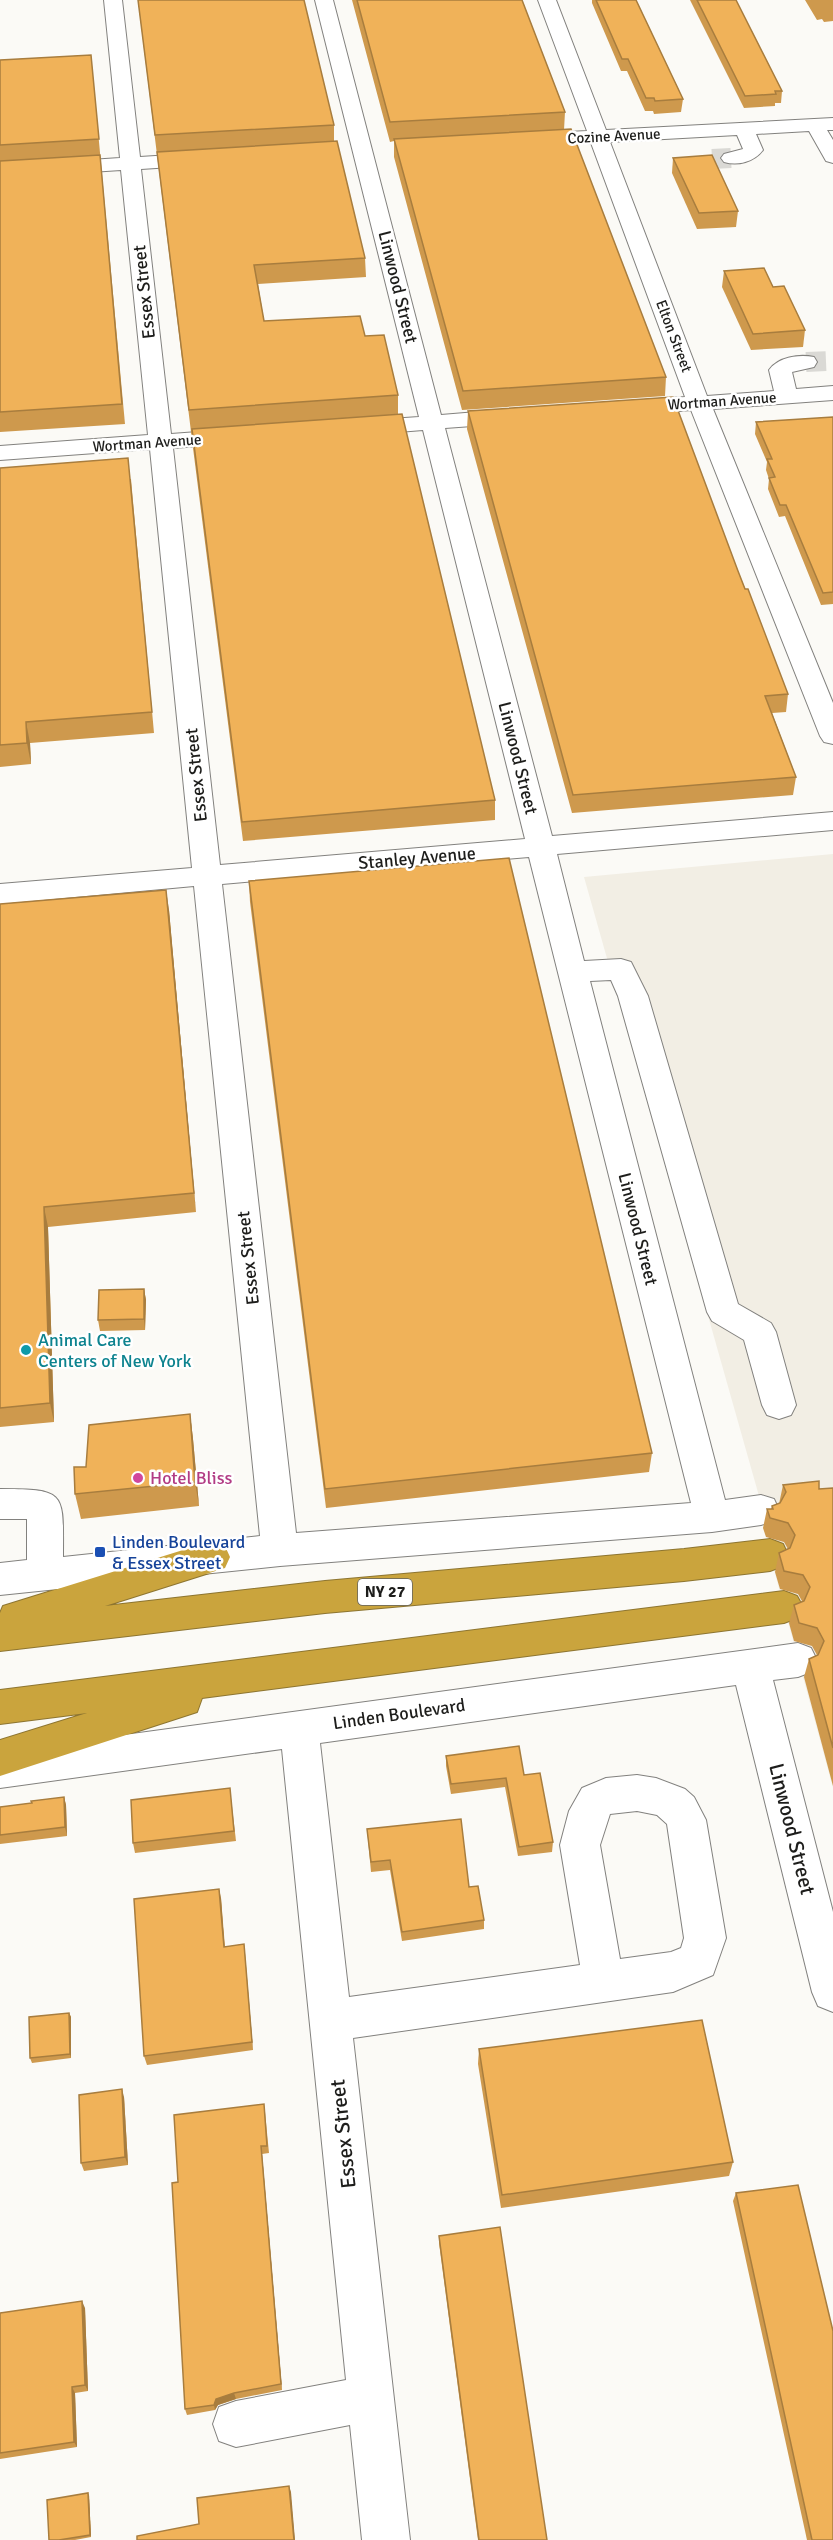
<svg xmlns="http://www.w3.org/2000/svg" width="833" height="2540" font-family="Signika,sans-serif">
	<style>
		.built { fill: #f2eee4 }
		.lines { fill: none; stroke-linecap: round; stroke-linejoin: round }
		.minor-tunnel { stroke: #dad9d5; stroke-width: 20; stroke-dasharray: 20 10; stroke-linecap: butt }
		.minor-casing { stroke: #82817e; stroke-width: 2 }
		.highway-casing { stroke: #8d7531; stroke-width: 2 }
		.minor { fill: #fff; fill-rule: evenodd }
		.highway { fill: #caa43d; fill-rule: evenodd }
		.wall { fill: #ce994d }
		.shaded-wall { fill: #a87d3e }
		.building { fill: #f0b259; stroke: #a87d3e; stroke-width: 1.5 }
		.culture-dot { fill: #0f9aa8; stroke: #fff; stroke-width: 2 }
		.hotel-dot { fill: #d1479c; stroke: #fff; stroke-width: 2 }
		.transit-dot { fill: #1a4fb4; stroke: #fff; stroke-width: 2 }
		.labels { text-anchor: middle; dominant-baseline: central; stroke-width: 5; stroke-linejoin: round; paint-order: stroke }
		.far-street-label { font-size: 15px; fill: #1d1d1b; stroke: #fff }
		.shield { fill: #fff; stroke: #61615f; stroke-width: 1.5 }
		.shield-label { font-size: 16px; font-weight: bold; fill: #1d1d1b }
		.street-label { font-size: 18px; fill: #1d1d1b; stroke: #fff }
		.culture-label { font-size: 18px; fill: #0d838f; stroke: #fff; text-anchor: start }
		.hotel-label { font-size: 18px; fill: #b23c85; stroke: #fff; text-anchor: start }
		.transit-label { font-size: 18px; fill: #164399; stroke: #fff; text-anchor: start }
		.near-street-label { font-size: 21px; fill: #1d1d1b; stroke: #fff }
	</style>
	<rect width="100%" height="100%" fill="#fbfaf6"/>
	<polygon class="built" points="833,854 833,1788 770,1555 768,1528 584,877"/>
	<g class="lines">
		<g class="minor-tunnel">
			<polyline points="712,159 731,158"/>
			<polyline points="806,362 829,361"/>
		</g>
		<defs>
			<g id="minor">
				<path d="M104,0H122L140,157L202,153L209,155L212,159L209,163L202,165L141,169L171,434L238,429L246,431L249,436L246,441L238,443L173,448L220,865L525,839L423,430L361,435L353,433L350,428L353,423L361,421L419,417L315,0H333L441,415L513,409L521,411L524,416L521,421L513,423L445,428L552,836L833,812V830L557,854L584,961L621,959L631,962L648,996L738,1304L771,1323L776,1332L796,1405L791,1415L779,1419L767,1415L762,1405L744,1340L712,1321L707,1312L618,996L611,980L590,981L725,1500L761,1495L774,1499L779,1510L774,1521L761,1525L712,1532L280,1566L0,1595V1563L27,1560V1519H0V1489C68,1489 63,1493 63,1557L260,1536L194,886L0,904V884L192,868L150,449L0,460V446L148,435L121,170L0,178V166L120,158ZM529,857L691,1503L296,1533L222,884Z"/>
				<path d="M538,0H556L606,130L833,118V130H827L833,140V163L826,161L809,131L756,134L763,150C754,162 738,166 724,162L721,158L724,154L743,149L737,135L610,142L707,396L774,391L769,370C778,357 799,354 814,357L817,362L814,367L792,372L796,389L833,386V400L713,409L833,703V744L824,742L820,736L691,410L630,415L622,413L619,408L622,403L630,401L685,397L591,143L529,146L522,144L519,140L522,136L529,134L587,131Z"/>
				<path d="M798,1643L811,1648L817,1660L811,1672L798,1677L773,1680L833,1912V2012L818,2006L812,1992L736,1685L320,1743L349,1997L580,1965L560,1845L569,1811L582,1788L606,1778L637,1775L656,1778L685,1789L694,1797L706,1820L726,1938L713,1975L673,1992L353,2038L410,2540H362L350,2425L236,2447L219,2441L213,2424L219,2407L236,2401L346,2380L282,1749L0,1788V1752ZM637,1811L657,1815L667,1824L684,1938L681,1948L671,1952L620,1959L600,1845L610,1814Z"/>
			</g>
			<g id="highway">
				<polygon points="770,1539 783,1544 788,1555 783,1566 770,1571 684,1581 325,1613 0,1651 0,1613 3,1606 212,1541 225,1546 230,1557 225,1568 105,1606 325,1581 684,1549"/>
				<polygon points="784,1591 797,1596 803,1607 797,1618 784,1623 202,1698 197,1712 0,1776 0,1740 87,1713 0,1724 0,1690"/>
			</g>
		</defs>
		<use href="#minor" class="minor-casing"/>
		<use href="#highway" class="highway-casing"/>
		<use href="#minor" class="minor"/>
		<use href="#highway" class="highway"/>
	</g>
	<g class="wall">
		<polygon points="138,0 334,125 334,142 365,258 366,277 258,284 264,321 365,336 398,395 398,414 495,800 495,820 243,841 193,448"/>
		<polygon points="352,0 522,0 565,112 564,130 666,377 665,396 462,410 394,157 394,141 390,142"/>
		<polygon points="592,0 636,0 683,99 681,112 654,114 653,111 645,111 627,71 621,71 592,3"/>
		<polygon points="690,0 736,0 782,91 781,103 775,103 775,106 744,108"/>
		<polygon points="805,0 833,0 833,21 824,22 822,19 817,20"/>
		<polygon points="91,55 125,424 0,432 0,60"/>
		<polygon points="673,158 738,211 736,227 697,229 672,173"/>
		<polygon points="724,271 773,287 805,330 803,347 751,350 722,287"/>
		<polygon points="468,411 738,571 788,694 786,712 772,713 796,777 793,795 572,813 467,429"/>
		<polygon points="833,417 833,604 821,605 785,516 779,517 768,489 769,479 766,470 767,462 755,434 756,422"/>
		<polygon points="0,468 131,479 154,733 30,743 31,764 0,767"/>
		<polygon points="249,881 652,1453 649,1472 326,1508 250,902"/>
		<polygon points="0,904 169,910 196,1212 48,1227 54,1422 0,1427"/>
		<polygon points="144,1289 146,1300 145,1330 100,1331 98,1320"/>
		<polygon points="190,1414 193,1439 199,1506 81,1519 75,1494 86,1467"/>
		<polygon points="783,1485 819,1489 833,1488 833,1786 804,1677 809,1659 817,1655 812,1646 794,1641 789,1623 794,1605 802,1601 798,1594 780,1589 775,1572 779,1553 788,1549 784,1542 766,1537 763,1528 767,1509 771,1509 772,1506 779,1504"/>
		<polygon points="446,1756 524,1775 553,1842 552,1852 518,1856 505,1787 451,1794 446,1766"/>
		<polygon points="64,1797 66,1805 67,1836 0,1844 0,1807 32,1803"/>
		<polygon points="231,1798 236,1841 135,1853 133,1843"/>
		<polygon points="367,1829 469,1887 484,1920 484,1929 402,1941 390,1870 371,1872"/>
		<polygon points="221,1898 225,1947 244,1944 253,2050 147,2065 144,2056"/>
		<polygon points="69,2013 71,2017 71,2058 32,2063 30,2058"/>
		<polygon points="479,2049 733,2162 729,2176 501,2208 478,2064"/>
		<polygon points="124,2097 128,2165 84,2171 81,2163"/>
		<polygon points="265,2112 269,2153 262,2154 282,2390 236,2399 218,2405 215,2410 187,2415 185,2409 178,2182"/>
		<polygon points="736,2193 833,2331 833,2540 807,2540 733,2201"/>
		<polygon points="439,2236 547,2540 478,2540 439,2243"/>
		<polygon points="85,2308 88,2391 75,2393 77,2447 0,2459 0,2313"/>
		<polygon points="89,2495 91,2537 75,2540 49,2540"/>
	</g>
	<g class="shaded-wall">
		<polygon points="26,722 30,743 31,764 27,743"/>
		<polygon points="166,890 169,910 196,1212 194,1193"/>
		<polygon points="44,1207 48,1227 54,1422 50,1403"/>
		<polygon points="144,1289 146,1300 145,1330 144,1319"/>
		<polygon points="190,1414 193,1439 199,1506 195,1482"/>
		<polygon points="64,1797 66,1805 67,1836 65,1827"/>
		<polygon points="219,1889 221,1898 225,1956 224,1947"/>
		<polygon points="244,1944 245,1953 253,2050 252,2042"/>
		<polygon points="69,2013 71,2017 71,2058 70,2054"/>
		<polygon points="122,2089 124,2097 128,2165 125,2157"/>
		<polygon points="261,2146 262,2154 282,2390 281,2384"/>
		<polygon points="82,2301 85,2308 88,2391 85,2385"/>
		<polygon points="72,2387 75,2393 77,2447 74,2442"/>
		<polygon points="234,2393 236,2399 218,2405 215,2410 214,2405 216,2399"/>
		<polygon points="289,2486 291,2492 295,2540 294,2540"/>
		<polygon points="88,2493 89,2495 91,2537 90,2535"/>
	</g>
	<g class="building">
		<polygon points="138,0 304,0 334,125 155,135"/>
		<polygon points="357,0 522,0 565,112 390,122"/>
		<polygon points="596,0 636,0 683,99 655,101 654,98 646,98 628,59 622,59"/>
		<polygon points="697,0 736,0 782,91 775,91 776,94 745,96"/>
		<polygon points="91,55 99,139 0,145 0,60"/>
		<polygon points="571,129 666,377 463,391 394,139"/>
		<polygon points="337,141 365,258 254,265 264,321 360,316 365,336 384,335 398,395 189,410 157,152"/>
		<polygon points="100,155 122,404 0,412 0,161"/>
		<polygon points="712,155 738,211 699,213 673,158"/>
		<polygon points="764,268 773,287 784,286 805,330 753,334 724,271"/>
		<polygon points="673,397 738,571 745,589 748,589 788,694 765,696 796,777 573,795 468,411"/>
		<polygon points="402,414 495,800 242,822 192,429"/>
		<polygon points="833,417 833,592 823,593 786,505 780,505 769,478 775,477 767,459 772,459 756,422"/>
		<polygon points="128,458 152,712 26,722 27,743 0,745 0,468"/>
		<polygon points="509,858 652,1453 325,1489 249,881"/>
		<polygon points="166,890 194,1193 44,1207 50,1403 0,1408 0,904"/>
		<polygon points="144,1289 144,1319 98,1320 99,1290"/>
		<polygon points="190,1414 195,1482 75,1494 74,1467 86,1467 89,1425"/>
		<polygon points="819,1481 819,1489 833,1488 833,1748 809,1659 818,1655 824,1641 817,1628 799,1623 794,1605 804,1601 810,1587 803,1575 784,1571 779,1553 790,1548 795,1535 788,1523 770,1518 767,1509 773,1509 772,1506 780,1503 786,1492 783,1485"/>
		<polygon points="519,1746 524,1775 540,1773 553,1842 519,1847 506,1778 451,1784 446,1756"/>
		<polygon points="230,1788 234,1831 133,1843 131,1800"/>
		<polygon points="64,1797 65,1827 0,1835 0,1807 32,1803 31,1801"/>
		<polygon points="461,1819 469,1887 478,1886 484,1920 402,1932 390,1860 371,1862 367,1829"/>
		<polygon points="219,1889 224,1947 244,1944 252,2042 144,2056 134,1899"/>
		<polygon points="69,2013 70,2054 30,2058 29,2017"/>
		<polygon points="702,2020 733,2162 502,2195 479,2049"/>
		<polygon points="122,2089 125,2157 81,2163 79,2095"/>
		<polygon points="264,2104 267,2146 261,2146 281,2384 234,2393 216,2399 214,2405 185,2409 172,2183 178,2182 174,2115"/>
		<polygon points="798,2185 833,2331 833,2540 812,2540 736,2193"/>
		<polygon points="500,2227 547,2540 479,2540 439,2236"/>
		<polygon points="82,2301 85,2385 72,2387 74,2442 0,2453 0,2313"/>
		<polygon points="289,2486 294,2540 137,2540 137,2536 199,2524 197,2498"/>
		<polygon points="88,2493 90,2535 59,2540 49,2540 47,2500"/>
	</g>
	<circle class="culture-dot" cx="26" cy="1350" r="6"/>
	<circle class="hotel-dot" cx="138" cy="1478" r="6"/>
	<rect class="transit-dot" x="94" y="1546" width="12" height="12" rx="3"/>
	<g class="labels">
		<g class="far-street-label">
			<text transform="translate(614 136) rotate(-3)">Cozine Avenue</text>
			<text transform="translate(674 336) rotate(69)">Elton Street</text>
			<text transform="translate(722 401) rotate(-4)">Wortman Avenue</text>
			<text transform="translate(147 443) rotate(-4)">Wortman Avenue</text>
		</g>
		<rect class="shield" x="358" y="1579" width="54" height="26" rx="4.5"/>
		<g class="shield-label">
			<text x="385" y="1592">NY 27</text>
		</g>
		<g class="street-label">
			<text transform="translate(398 287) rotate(76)">Linwood Street</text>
			<text transform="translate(144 292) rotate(-96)">Essex Street</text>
			<text transform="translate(518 758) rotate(76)">Linwood Street</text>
			<text transform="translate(196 775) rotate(-96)">Essex Street</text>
			<text transform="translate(417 858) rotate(-5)">Stanley Avenue</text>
			<text transform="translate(638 1229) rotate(76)">Linwood Street</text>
			<text transform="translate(248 1258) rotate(-96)">Essex Street</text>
			<text transform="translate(399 1714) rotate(-8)">Linden Boulevard</text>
		</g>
		<g class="culture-label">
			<text x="38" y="1340">Animal Care<tspan x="38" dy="21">Centers of New York</tspan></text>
		</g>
		<g class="hotel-label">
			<text x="150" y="1478">Hotel Bliss</text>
		</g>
		<g class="transit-label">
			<text x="112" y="1542">Linden Boulevard<tspan x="112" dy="21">&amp; Essex Street</tspan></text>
		</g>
		<g class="near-street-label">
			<text transform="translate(792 1829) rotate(76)">Linwood Street</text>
			<text transform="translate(343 2134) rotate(-96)">Essex Street</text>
		</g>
	</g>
</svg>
